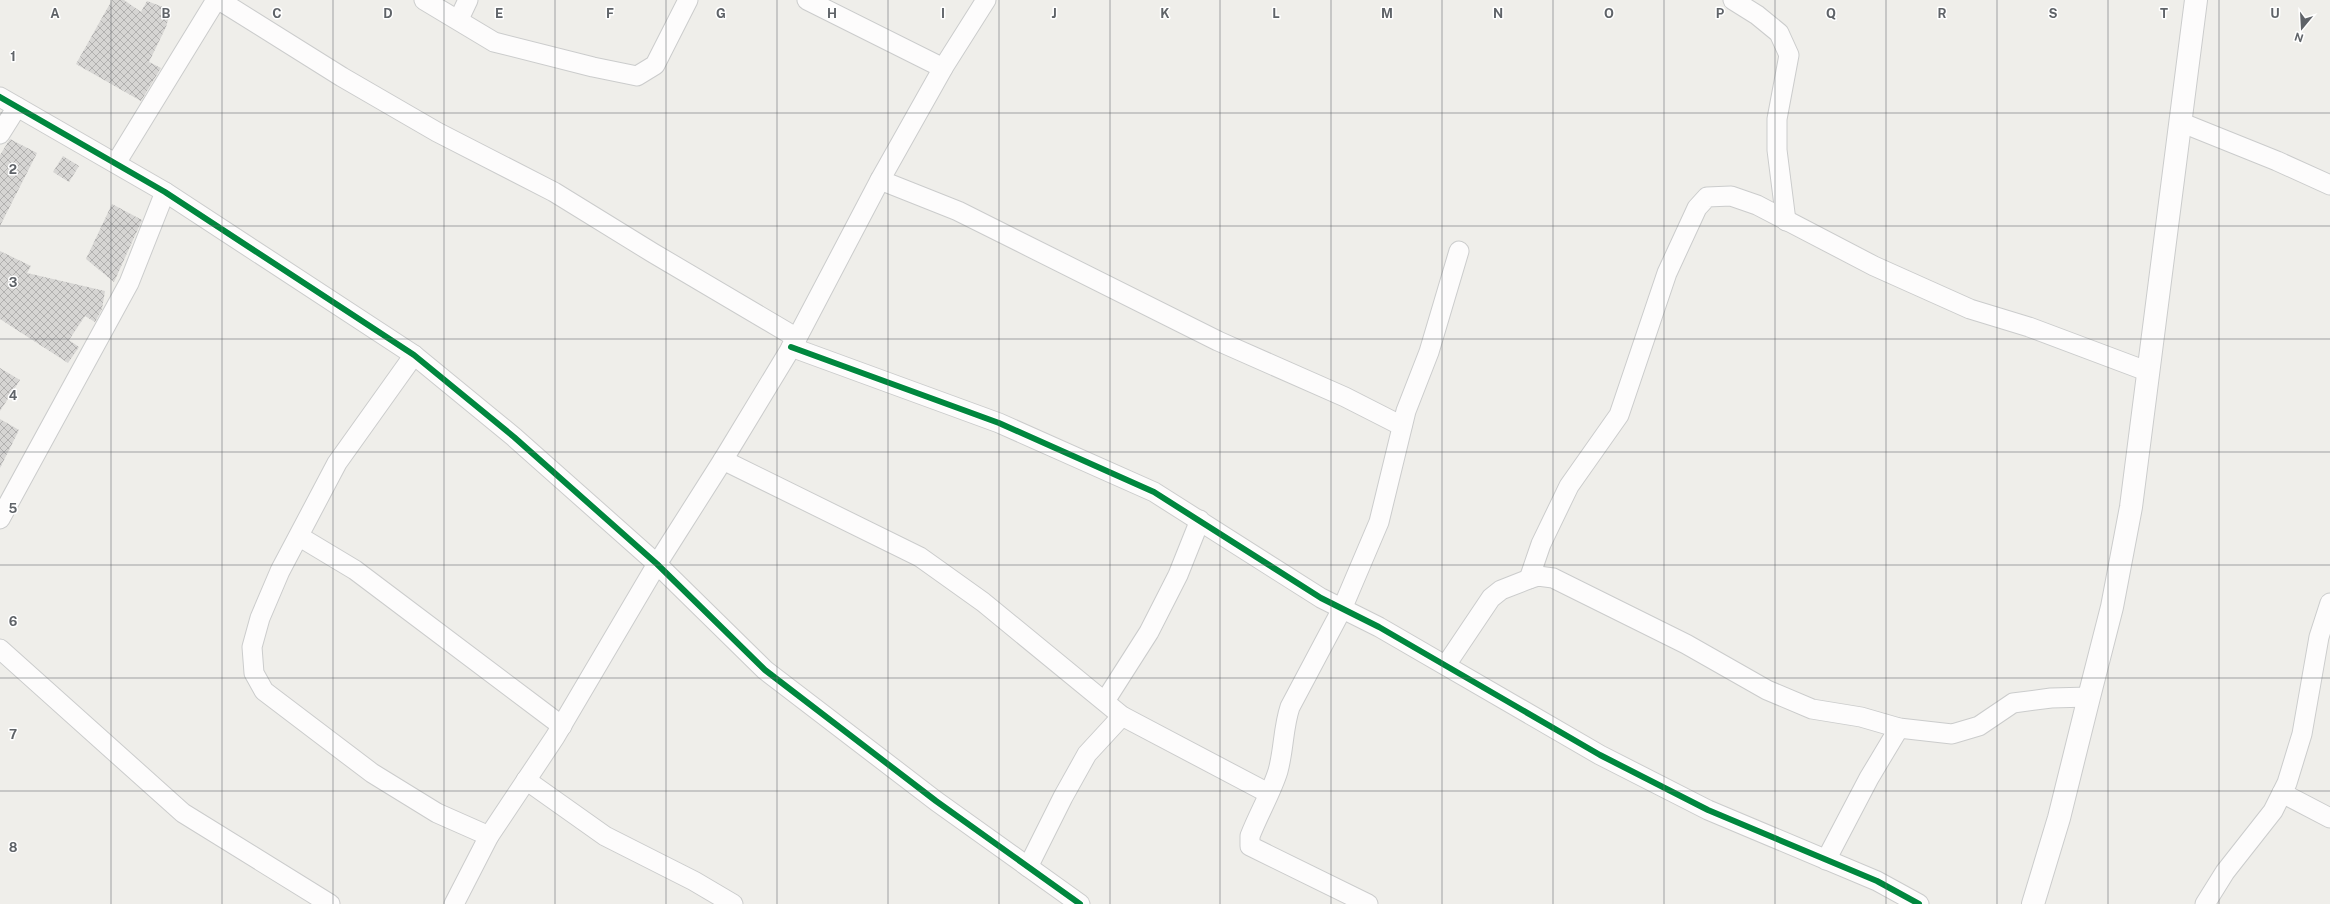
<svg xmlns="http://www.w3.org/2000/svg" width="2330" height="904" font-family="'Public Sans',sans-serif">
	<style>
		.building { fill: url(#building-cross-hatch) }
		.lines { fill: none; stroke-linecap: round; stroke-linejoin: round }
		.minor-casing { stroke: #cbcccc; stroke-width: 21 }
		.tertiary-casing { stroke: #cbcccc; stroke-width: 24 }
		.minor { stroke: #fdfcfc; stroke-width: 19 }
		.tertiary { stroke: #fdfcfc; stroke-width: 22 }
		.cycleway-casing { stroke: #fff; stroke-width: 8 }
		.cycleway { stroke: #00873e; stroke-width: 6 }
		.grid { fill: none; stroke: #5f6368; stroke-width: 1; stroke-opacity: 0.55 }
		.grid-label { font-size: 13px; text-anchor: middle; font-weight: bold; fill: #5f6368; stroke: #fff; stroke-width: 3; stroke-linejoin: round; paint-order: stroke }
	</style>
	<defs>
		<pattern id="building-cross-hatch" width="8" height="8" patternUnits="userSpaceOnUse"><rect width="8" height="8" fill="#d6d5d3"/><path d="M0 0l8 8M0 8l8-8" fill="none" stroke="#b1b0af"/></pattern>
	</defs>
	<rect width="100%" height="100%" fill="#efeeea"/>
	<g class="building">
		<polygon points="112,0 124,0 141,12 147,1 171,10 166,27 149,62 161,68 141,101 76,64"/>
		<polygon points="10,139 37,153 0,226 0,155"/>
		<polygon points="63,156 79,166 69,182 53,172"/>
		<polygon points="112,204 142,220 114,282 86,259"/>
		<polygon points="0,251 31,266 27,273 105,291 102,309 95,322 85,316 69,340 79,347 68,363 0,319"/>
		<polygon points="0,368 20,380 0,411"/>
		<polygon points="0,419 19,430 0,468"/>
	</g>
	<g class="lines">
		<defs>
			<g id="minor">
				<polyline points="219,0 342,77 437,132 554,192 653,253 797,338"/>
				<polyline points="424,0 494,42 593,67 637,76 655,65 688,0"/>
				<polyline points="807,0 943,68"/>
				<polyline points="1733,0 1757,15 1779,33 1789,55 1777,119 1777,150 1786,221"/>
				<polyline points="459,19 468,0"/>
				<polyline points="0,97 165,192 414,355 514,437 657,564 765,670 936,801 1080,904"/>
				<polyline points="2180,122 2277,161 2330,185"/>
				<polyline points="0,134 17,107"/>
				<polyline points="116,163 216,0"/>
				<polyline points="880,180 958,211 1218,341 1345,397 1402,426"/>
				<polyline points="791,347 999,423 1154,492 1321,598 1379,627 1600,755 1708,810 1877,881 1919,904"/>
				<polyline points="414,355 337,463 280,571 260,618 252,647 254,673 264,691 372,773 437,813 489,836"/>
				<polyline points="723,460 920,557 983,602 1122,716 1268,793"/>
				<polyline points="0,519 129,283 165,192"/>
				<polyline points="300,537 355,570 562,726"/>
				<polyline points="1529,579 1541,544 1569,486 1619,415 1667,273 1697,208 1707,197 1731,196 1757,205 1874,266 1970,309 2029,327 2149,372"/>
				<polyline points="0,649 183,813 330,904"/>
				<polyline points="1446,665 1491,598 1501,590 1529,579 1538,576 1553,578 1686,644 1767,690 1812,709 1861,717 1899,728 1952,734 1979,726 2013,703 2051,698 2089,697"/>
				<polyline points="1105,701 1149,632 1178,575 1200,520"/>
				<polyline points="526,780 605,836 694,881 733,904"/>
				<polyline points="2282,793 2330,818"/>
				<polyline points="1826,860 1869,778 1899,728"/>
				<polyline points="1028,867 1063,797 1087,754 1122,716"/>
				<polyline points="454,904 489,836 555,737 657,564 723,460 797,338 880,180 943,68 986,0"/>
				<path d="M1368,904L1250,846V836C1258,815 1272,791 1278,771C1284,749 1283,728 1290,707L1342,609L1379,522L1406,411L1429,352L1459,251"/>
				<polyline points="2205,904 2225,872 2273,811 2287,783 2302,734 2319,637 2330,603"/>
			</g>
			<polyline id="tertiary" points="2033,904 2059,818 2089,697 2112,607 2131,507 2196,0"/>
		</defs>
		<use href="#minor" class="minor-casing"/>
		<use href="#tertiary" class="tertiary-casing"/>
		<use href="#minor" class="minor"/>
		<use href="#tertiary" class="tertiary"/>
		<defs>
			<g id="cycleway">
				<polyline points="0,97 165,192 414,355 514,437 657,564 765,670 936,801 1080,904"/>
				<polyline points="791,347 999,423 1154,492 1321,598 1379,627 1600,755 1708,810 1877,881 1919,904"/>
			</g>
		</defs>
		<use href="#cycleway" class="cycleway-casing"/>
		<use href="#cycleway" class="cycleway"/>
	</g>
	<path class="grid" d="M111,0V904M222,0V904M333,0V904M444,0V904M555,0V904M666,0V904M777,0V904M888,0V904M999,0V904M1110,0V904M1220,0V904M1331,0V904M1442,0V904M1553,0V904M1664,0V904M1775,0V904M1886,0V904M1997,0V904M2108,0V904M2219,0V904M0,113H2330M0,226H2330M0,339H2330M0,452H2330M0,565H2330M0,678H2330M0,791H2330"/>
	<g class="grid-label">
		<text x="55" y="18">A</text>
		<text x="166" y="18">B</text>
		<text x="277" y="18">C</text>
		<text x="388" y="18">D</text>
		<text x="499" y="18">E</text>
		<text x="610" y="18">F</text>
		<text x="721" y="18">G</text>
		<text x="832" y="18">H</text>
		<text x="943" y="18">I</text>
		<text x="1054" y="18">J</text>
		<text x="1165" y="18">K</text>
		<text x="1276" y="18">L</text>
		<text x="1387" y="18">M</text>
		<text x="1498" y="18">N</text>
		<text x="1609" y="18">O</text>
		<text x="1720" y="18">P</text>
		<text x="1831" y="18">Q</text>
		<text x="1942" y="18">R</text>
		<text x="2053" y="18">S</text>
		<text x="2164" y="18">T</text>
		<text x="2275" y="18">U</text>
		<text x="13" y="61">1</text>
		<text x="13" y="174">2</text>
		<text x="13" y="287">3</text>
		<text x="13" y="400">4</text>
		<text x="13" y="513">5</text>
		<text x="13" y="626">6</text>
		<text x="13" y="739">7</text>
		<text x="13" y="852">8</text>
	</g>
	<g transform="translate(2302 28) rotate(198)" stroke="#ffffff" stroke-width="3" paint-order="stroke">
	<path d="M0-3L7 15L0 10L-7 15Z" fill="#5f6368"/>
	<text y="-6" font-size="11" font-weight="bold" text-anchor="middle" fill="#5f6368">N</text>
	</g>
</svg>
